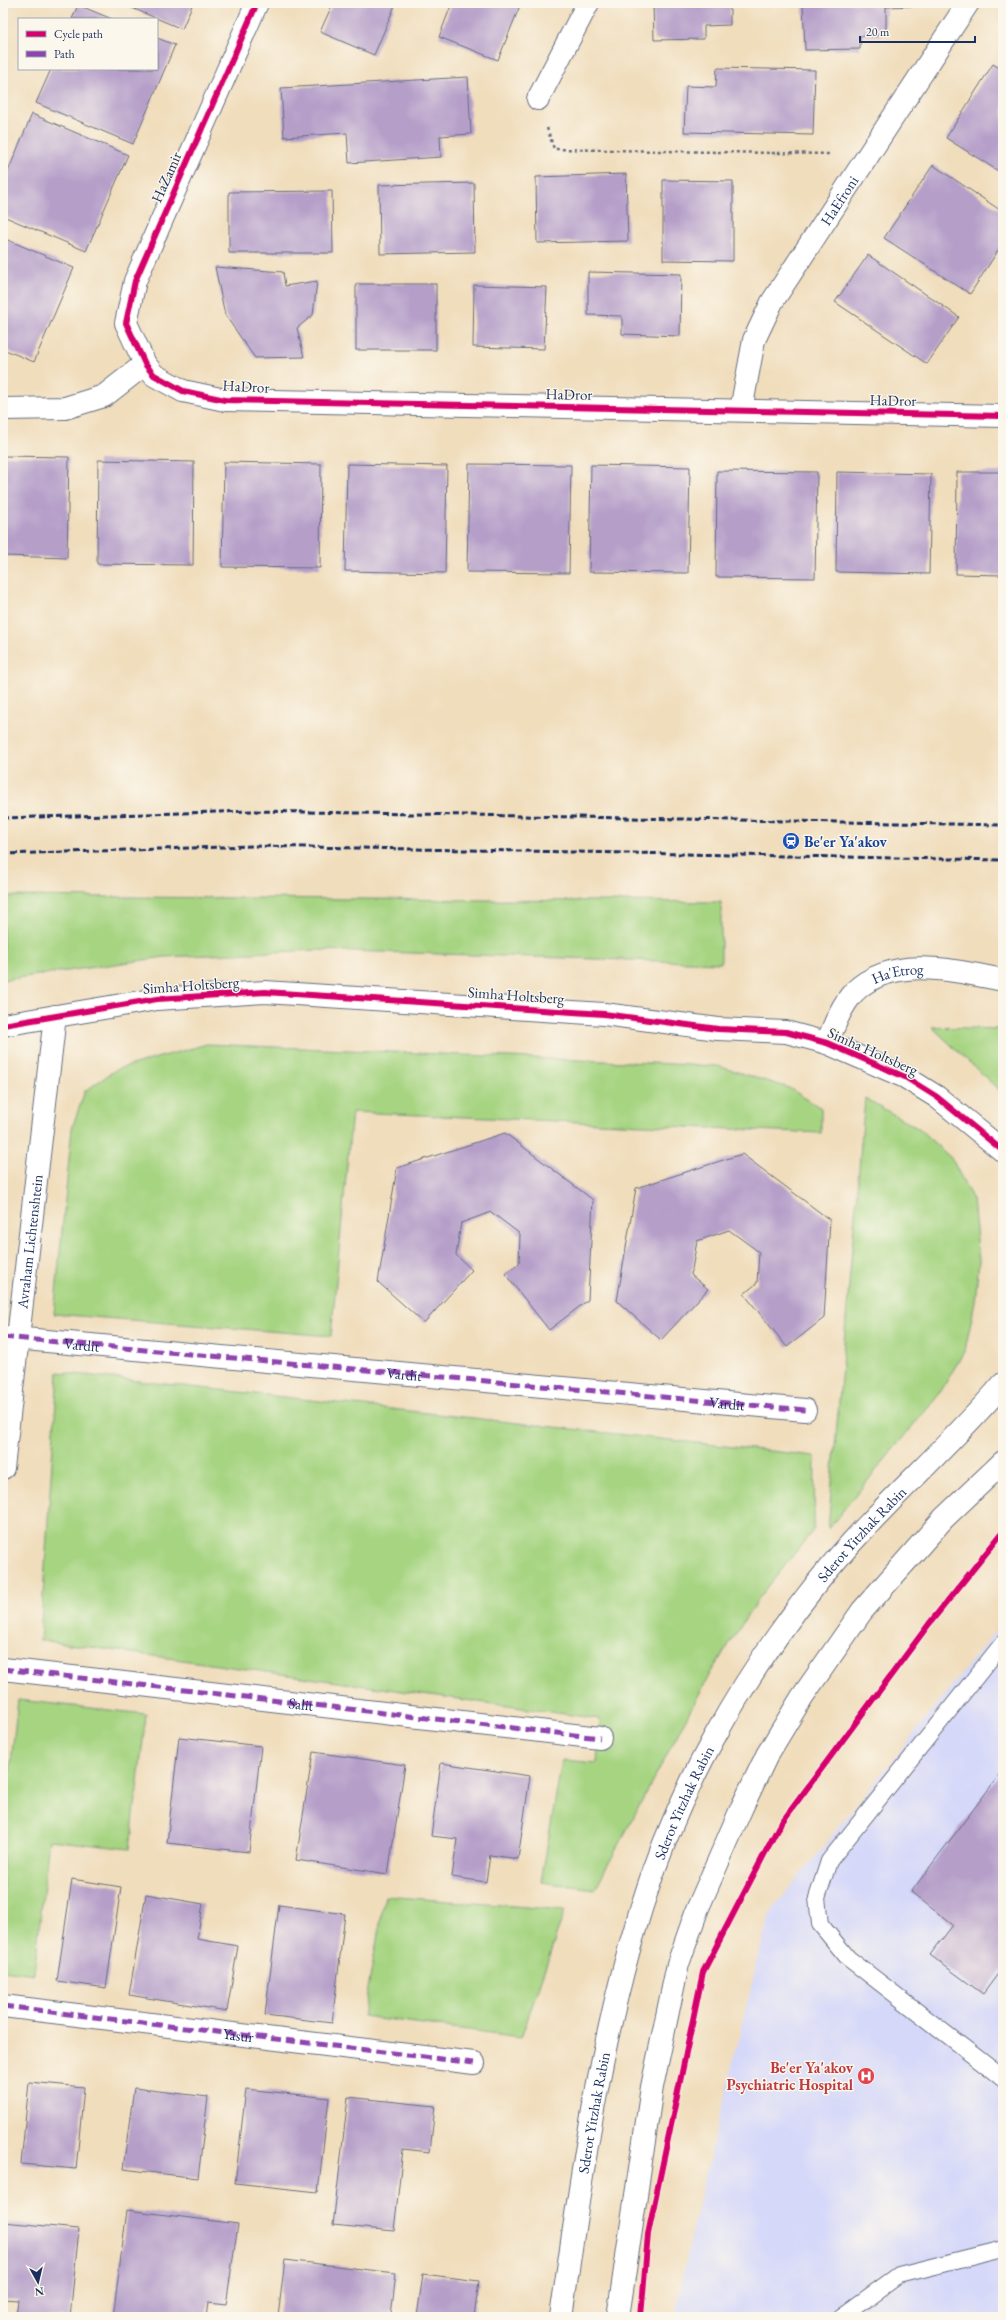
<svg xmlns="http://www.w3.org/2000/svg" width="1006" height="2320" font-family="'EB Garamond',serif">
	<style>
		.built { fill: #d5d8f9 }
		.green { fill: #a6d481; stroke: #608270 }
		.building { fill: #b59fc9 }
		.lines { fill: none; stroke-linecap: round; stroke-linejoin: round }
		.service-casing { stroke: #666c7f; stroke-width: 18 }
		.minor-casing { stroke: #666c7f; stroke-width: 24 }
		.secondary-casing { stroke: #666c7f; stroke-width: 24 }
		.path { stroke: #666c7f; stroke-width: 2.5; stroke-dasharray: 3 3; stroke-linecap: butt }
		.service { stroke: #fff; stroke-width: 16 }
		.minor { stroke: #fff; stroke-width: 22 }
		.secondary { stroke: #fff; stroke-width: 22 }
		.rail { stroke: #1b2f5e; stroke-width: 3; stroke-dasharray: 6 3; stroke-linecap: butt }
		.quiet { stroke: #8e44ad; stroke-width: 5; stroke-dasharray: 10 5; stroke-linecap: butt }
		.cycleway-casing { stroke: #fbf7ec; stroke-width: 8 }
		.cycleway { stroke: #d6006c; stroke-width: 6 }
		.labels { text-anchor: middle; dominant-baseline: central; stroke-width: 3; stroke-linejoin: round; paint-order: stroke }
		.street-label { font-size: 15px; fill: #1b2f5e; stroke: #fbf7ec }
		.transit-label { font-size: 15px; font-weight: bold; fill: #164399; stroke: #fbf7ec; text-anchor: start }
		.health-label { font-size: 15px; font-weight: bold; fill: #be3a42; stroke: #fbf7ec; text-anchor: end }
	</style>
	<rect width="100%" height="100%" fill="#fbf7ec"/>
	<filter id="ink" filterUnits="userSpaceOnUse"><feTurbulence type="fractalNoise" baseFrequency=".025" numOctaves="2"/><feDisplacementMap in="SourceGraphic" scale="8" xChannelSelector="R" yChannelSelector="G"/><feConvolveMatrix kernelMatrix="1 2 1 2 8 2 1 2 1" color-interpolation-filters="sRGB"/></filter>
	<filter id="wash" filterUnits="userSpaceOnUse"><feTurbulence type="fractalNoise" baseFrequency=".012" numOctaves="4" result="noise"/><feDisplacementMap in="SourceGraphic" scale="16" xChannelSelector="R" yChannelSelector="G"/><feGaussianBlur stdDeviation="0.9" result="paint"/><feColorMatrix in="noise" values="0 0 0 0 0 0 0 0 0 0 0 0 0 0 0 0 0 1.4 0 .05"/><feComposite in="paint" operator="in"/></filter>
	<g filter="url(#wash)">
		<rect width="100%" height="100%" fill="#f0ddbc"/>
		<polygon class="built" points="1003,1622 1003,2317 675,2317 690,2237 769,1914"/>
		<g class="green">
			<polygon points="3,896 721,902 721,963 317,950 165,957 3,980"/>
			<polygon points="932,1027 1003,1029 1003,1094"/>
			<polygon points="207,1044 718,1066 789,1088 821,1108 821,1133 352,1112 331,1336 54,1314 72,1128 85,1091 117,1069"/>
			<polygon points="865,1098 919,1129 952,1159 973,1200 979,1260 975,1302 965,1350 941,1391 828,1529"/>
			<polygon points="58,1372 815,1456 814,1529 759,1598 711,1672 595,1889 541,1882 562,1760 597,1763 600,1719 40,1640"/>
			<polygon points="18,1700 146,1714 130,1849 49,1840 34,1974 3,1970 3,1832"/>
			<polygon points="385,1896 565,1910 521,2037 363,2016"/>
		</g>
		<g id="blocks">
			<g class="building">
				<polygon points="120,3 193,3 182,29"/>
				<polygon points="333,3 396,3 374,55 320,32"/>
				<polygon points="452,3 521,3 498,60 439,37"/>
				<polygon points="653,3 730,3 730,25 704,26 704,39 654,40"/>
				<polygon points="803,3 916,3 916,6 886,7 886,35 860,36 860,49 805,50"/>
				<polygon points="78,5 112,19 72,19"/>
				<polygon points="157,38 175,45 133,144 36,103 51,69 157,69"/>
				<polygon points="993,64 1003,70 1003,174 946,138"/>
				<polygon points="717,68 815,70 813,135 684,132 686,86 716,87"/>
				<polygon points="468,77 471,134 440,136 441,157 349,163 347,133 284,137 281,88"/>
				<polygon points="32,114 128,155 86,251 3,216 3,183"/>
				<polygon points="933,165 1003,212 1003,243 970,294 884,238"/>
				<polygon points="626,174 628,241 537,243 536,177"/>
				<polygon points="663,180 733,181 733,261 663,260"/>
				<polygon points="474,183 475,252 380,254 379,185"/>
				<polygon points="332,191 333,253 229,253 229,192"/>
				<polygon points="3,238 74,268 34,362 3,349"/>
				<polygon points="868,255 959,317 927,364 835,302"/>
				<polygon points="215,267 283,272 285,286 317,281 313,315 297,328 304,357 255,358 225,315"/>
				<polygon points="588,272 681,274 680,336 622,334 622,316 588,315"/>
				<rect x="356" y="284" width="80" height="66"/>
				<polygon points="474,285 547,287 544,349 473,347"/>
				<polygon points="3,456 69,457 67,558 3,556"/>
				<polygon points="98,460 194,462 193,565 97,564"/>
				<polygon points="224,462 321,464 320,568 222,567"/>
				<polygon points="347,464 447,466 445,573 345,571"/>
				<polygon points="469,464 571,465 569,573 467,572"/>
				<polygon points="591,465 690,467 688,573 589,572"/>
				<polygon points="717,471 817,472 815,578 716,577"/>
				<polygon points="837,472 931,474 929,574 836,572"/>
				<polygon points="957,472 1003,472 1003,575 956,574"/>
				<polygon points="505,1133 593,1200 588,1300 549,1330 505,1274 519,1264 520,1234 491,1212 461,1223 456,1255 472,1270 424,1323 378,1282 397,1168"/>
				<polygon points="742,1154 830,1220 824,1318 787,1347 744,1294 757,1283 759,1252 729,1230 697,1241 691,1275 708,1289 661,1340 617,1301 636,1188"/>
				<polygon points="179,1737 261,1746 249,1852 167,1843"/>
				<polygon points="313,1752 405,1765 388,1874 296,1860"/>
				<polygon points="441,1763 530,1776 518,1859 490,1855 486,1882 452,1877 457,1839 431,1836"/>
				<polygon points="1003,1770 1003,1973 1000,1971 983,1994 930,1955 953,1925 911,1892"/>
				<polygon points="72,1879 121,1887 106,1988 57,1981"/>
				<polygon points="146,1894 203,1904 197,1939 238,1946 227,2011 129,1995"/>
				<polygon points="279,1905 345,1914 332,2023 265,2015"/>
				<polygon points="29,2082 84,2087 76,2169 21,2164"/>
				<polygon points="134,2088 208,2097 198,2178 123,2169"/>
				<polygon points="246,2089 329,2098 318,2192 235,2183"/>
				<polygon points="348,2097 435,2106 430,2152 403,2149 394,2231 333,2225"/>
				<polygon points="127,2210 238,2224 226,2305 208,2303 206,2317 113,2317"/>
				<polygon points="3,2222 79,2229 70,2317 16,2317 18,2300 3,2299"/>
				<polygon points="285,2260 396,2273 391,2317 278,2317"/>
				<polygon points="423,2274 479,2281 474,2317 417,2317"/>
			</g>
		</g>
	</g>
	<g filter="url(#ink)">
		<use href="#blocks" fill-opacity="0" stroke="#666c7f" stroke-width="1"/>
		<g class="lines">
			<defs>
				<g id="service">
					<polyline points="1003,1643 829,1861 817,1898 820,1924 848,1958 1003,2078"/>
					<polyline points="841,2317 899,2275 1003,2249"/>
				</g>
				<g id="minor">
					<polyline points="257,3 135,281 126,323 145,364 154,375 183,391 225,400 1003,416"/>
					<polyline points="538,99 588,3"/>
					<polyline points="3,409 65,408 104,396 145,364"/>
					<path id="s1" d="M741,410L754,340L772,302L968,3"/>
					<polyline points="3,1025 157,999 265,992 604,1014 718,1029 786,1032 827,1043 905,1077 937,1097 1003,1151"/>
					<path id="s2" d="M827,1043C834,1026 841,1006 854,992C893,954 956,971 1003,980"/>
					<path id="s3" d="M3,1337L805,1410"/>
					<path id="s4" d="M3,1468L55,1016"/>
					<polyline points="3,1669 600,1738"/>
					<path id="s5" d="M3,2006L474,2063"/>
				</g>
				<g id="secondary">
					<path id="s6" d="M561,2317C581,2180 599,2042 641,1909C677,1791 741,1679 817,1583C874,1511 944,1453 1003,1384"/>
					<polyline points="618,2317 652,2087 678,1964 697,1910 742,1807 767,1755 802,1697 862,1611 944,1518 1003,1462"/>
				</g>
			</defs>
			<use href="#service" class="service-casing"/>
			<use href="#minor" class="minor-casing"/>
			<use href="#secondary" class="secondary-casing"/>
			<polyline class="path" points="547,128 554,149 830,154"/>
			<use href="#service" class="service"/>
			<use href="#minor" class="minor"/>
			<use href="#secondary" class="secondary"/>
			<g class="rail">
				<polyline points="3,818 253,811 1003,825"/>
				<polyline points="3,854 253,846 1003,860"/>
			</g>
			<g class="quiet">
				<polyline points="3,1337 805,1410"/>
				<path id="s7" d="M3,1669L600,1738"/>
				<polyline points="3,2006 474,2063"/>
			</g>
			<defs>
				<g id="cycleway">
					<polyline points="257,3 135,281 126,323 145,364 154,375 183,391 225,400 1003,416"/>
					<polyline points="3,1025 157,999 265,992 604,1014 718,1029 786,1032 827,1043 905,1077 937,1097 1003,1151"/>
					<polyline points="641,2317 648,2234 703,1972 779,1826 929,1624 1003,1532"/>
				</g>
			</defs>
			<use href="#cycleway" class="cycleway-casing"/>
			<use href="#cycleway" class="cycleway"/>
		</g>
	</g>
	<defs>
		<symbol id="station-disc" viewBox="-11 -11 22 22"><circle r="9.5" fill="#1a4fb4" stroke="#fbf7ec"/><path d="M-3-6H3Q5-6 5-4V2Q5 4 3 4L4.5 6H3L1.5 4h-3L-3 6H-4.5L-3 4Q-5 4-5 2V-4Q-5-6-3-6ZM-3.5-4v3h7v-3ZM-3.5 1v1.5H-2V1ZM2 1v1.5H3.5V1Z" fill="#fff"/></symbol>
		<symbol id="hospital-disc" viewBox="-11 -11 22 22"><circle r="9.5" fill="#e0444e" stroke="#fbf7ec"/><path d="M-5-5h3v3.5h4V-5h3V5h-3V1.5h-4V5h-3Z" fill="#fff"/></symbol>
	</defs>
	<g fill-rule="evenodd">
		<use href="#station-disc" x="781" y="831" width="20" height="20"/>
		<use href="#hospital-disc" x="856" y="2066" width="20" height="20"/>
	</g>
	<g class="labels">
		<g class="street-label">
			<text transform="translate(166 177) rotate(-66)">HaZamir</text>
			<text stroke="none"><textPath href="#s1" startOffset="235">HaEfroni</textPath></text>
			<text transform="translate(246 386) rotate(3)">HaDror</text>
			<text transform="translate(569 394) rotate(1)">HaDror</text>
			<text transform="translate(893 400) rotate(1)">HaDror</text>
			<text stroke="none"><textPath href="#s2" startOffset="107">Ha'Etrog</textPath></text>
			<text transform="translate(191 985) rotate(-4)">Simha Holtsberg</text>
			<text transform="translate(516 995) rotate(4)">Simha Holtsberg</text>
			<text transform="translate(873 1051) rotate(24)">Simha Holtsberg</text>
			<text stroke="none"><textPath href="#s4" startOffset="228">Avraham Lichtenshtein</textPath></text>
			<text stroke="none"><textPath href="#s3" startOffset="79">Vardit</textPath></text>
			<text stroke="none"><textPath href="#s3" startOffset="403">Vardit</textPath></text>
			<text stroke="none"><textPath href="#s3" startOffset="727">Vardit</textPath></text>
			<text stroke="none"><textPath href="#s6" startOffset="855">Sderot Yitzhak Rabin</textPath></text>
			<text stroke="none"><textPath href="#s7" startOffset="300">Salit</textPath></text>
			<text stroke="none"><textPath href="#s6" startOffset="531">Sderot Yitzhak Rabin</textPath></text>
			<text stroke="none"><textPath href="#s5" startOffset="237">Yasur</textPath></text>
			<text stroke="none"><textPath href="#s6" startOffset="207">Sderot Yitzhak Rabin</textPath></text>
		</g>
		<g class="transit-label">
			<text x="804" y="841">Be'er Ya'akov</text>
		</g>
		<g class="health-label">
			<text x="853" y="2067">Be'er Ya'akov<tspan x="853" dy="17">Psychiatric Hospital</tspan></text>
		</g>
	</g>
	<rect width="1006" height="2320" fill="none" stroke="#fbf7ec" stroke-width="16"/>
	<rect x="18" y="18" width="140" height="52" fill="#fbf7ec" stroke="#a1a7b3"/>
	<rect x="26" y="31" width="20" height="6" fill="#d6006c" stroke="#a1a7b3"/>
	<text x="54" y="38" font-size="12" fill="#1b2f5e">Cycle path</text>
	<rect x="26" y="51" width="20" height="6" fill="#8e44ad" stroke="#a1a7b3"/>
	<text x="54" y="58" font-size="12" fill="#1b2f5e">Path</text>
	<g transform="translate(38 2282) rotate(172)" stroke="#fbf7ec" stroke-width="3" paint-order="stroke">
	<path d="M0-3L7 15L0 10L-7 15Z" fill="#1b2f5e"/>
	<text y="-6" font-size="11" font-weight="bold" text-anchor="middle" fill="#1b2f5e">N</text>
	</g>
	<path d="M860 36v6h115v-6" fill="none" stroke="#1b2f5e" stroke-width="2"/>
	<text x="866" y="36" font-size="12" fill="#1b2f5e" stroke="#fbf7ec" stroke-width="3" paint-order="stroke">20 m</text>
</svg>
